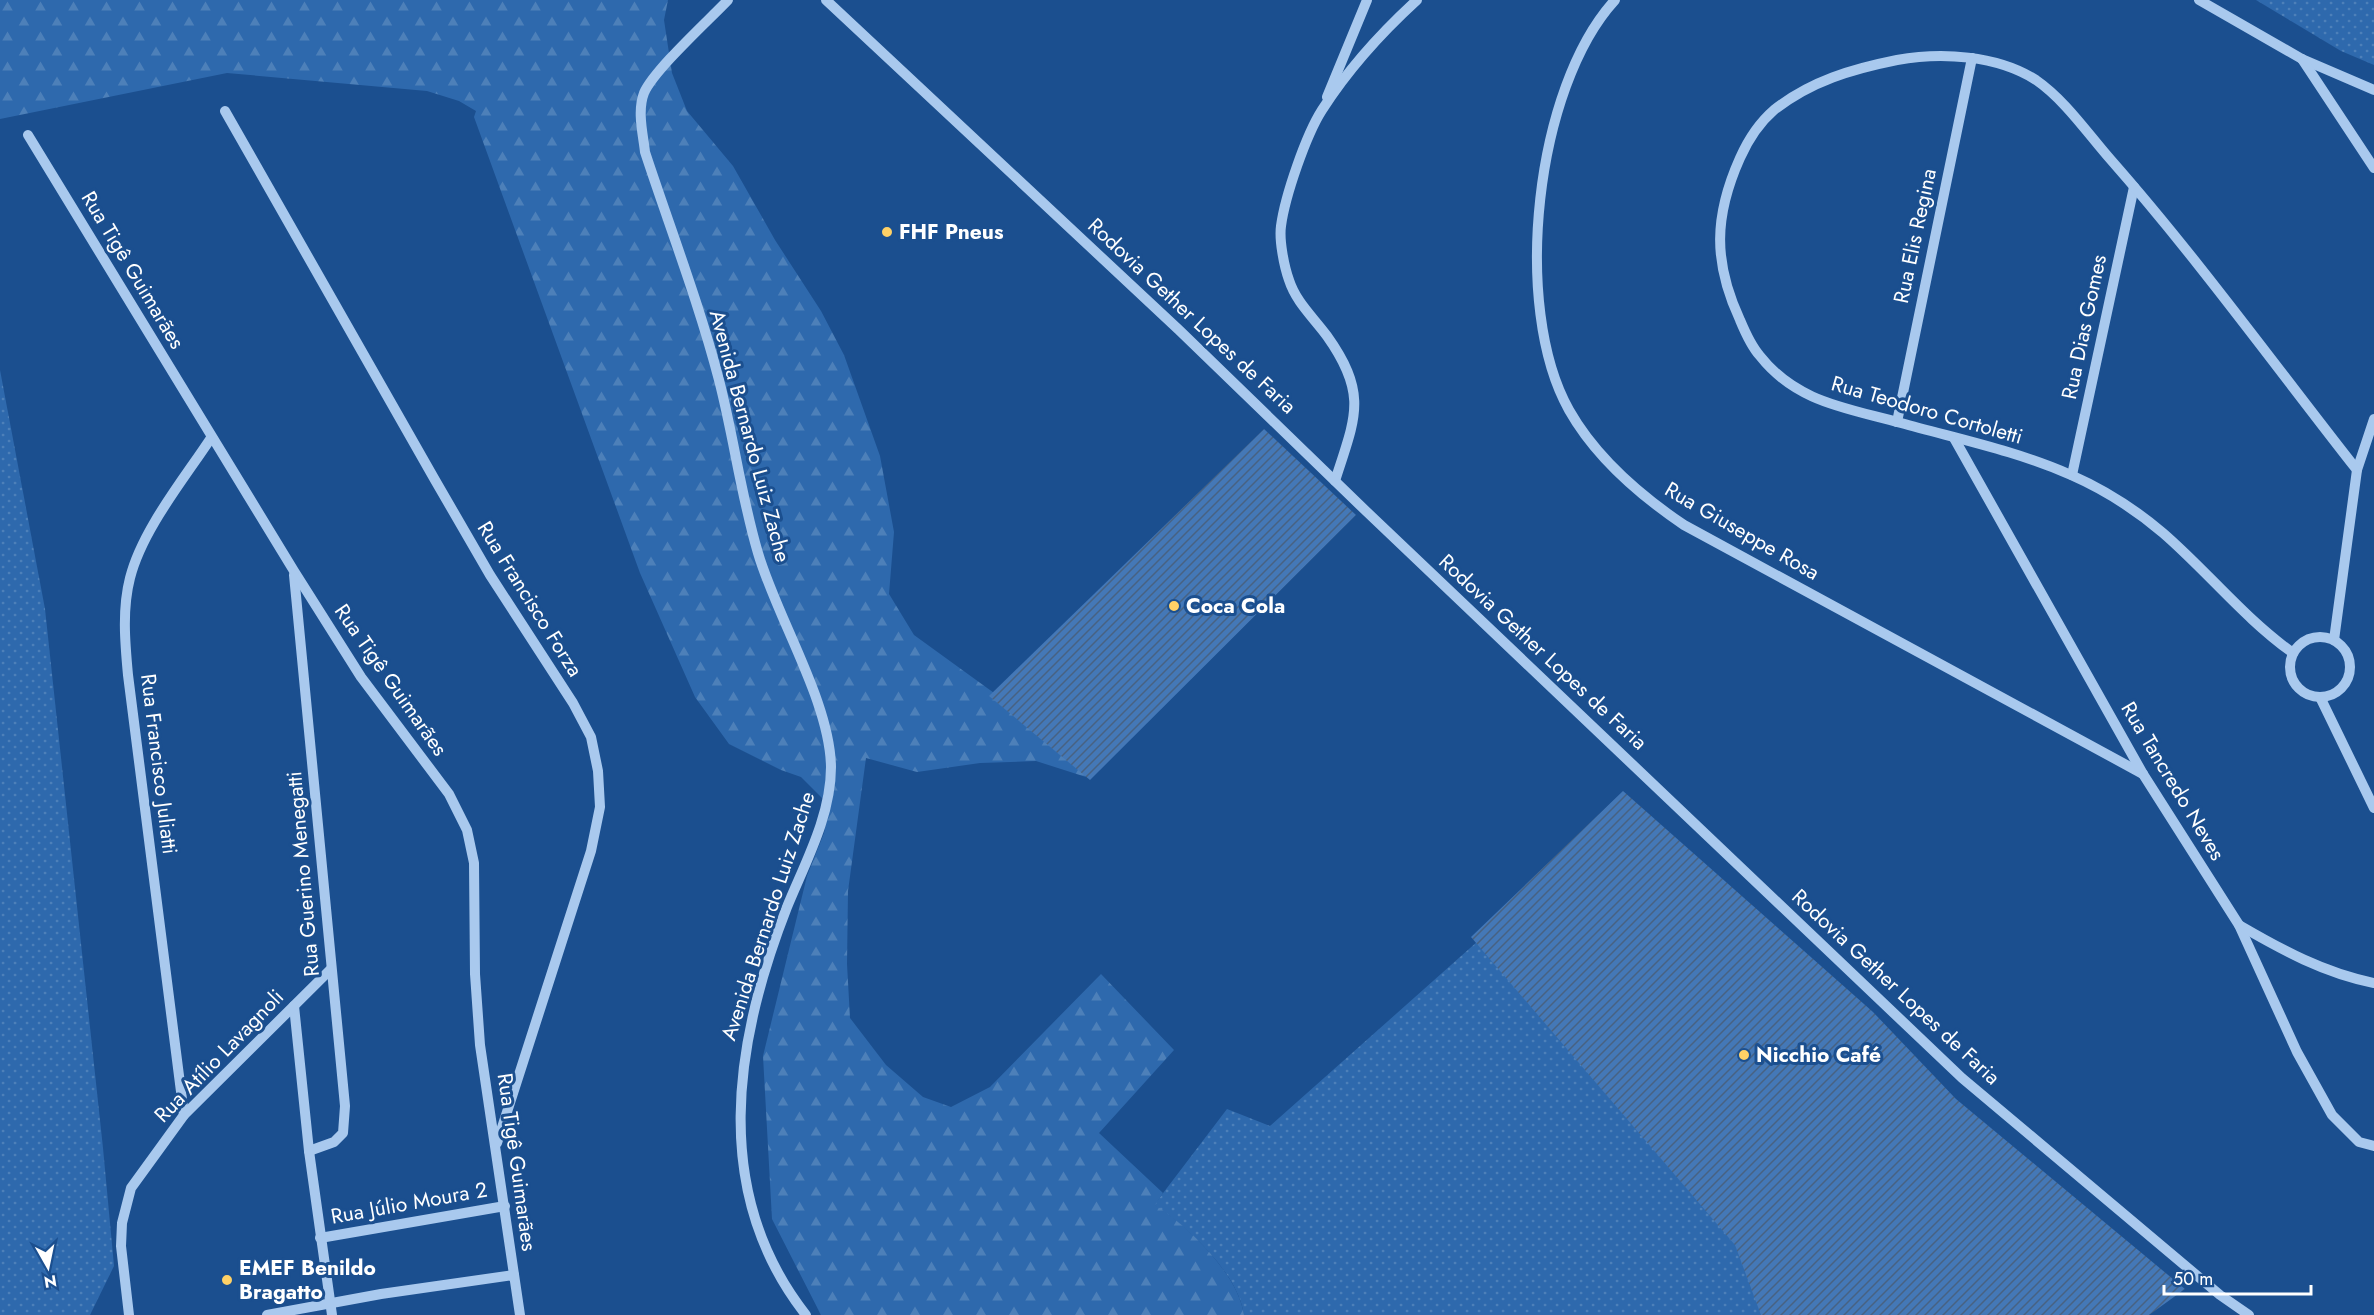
<svg xmlns="http://www.w3.org/2000/svg" width="2374" height="1315" font-family="Jost,sans-serif">
	<style>
		.green { fill: url(#green-dots) }
		.forest { fill: url(#forest-firs) }
		.building { fill: url(#building-hatch) }
		.lines { fill: none; stroke-linecap: round; stroke-linejoin: round }
		.minor { stroke: #a9c9ee; stroke-width: 10 }
		.poi-dot { fill: #ffd166; stroke: #1b4f8f; stroke-width: 2 }
		.labels { text-anchor: middle; dominant-baseline: central; stroke-width: 6; stroke-linejoin: round; paint-order: stroke }
		.poi-label { font-size: 21px; font-weight: bold; fill: #fff; stroke: #1b4f8f; text-anchor: start }
		.street-label { font-size: 21px; fill: #fff; stroke: #1b4f8f }
	</style>
	<defs>
		<pattern id="green-dots" width="8" height="8" patternUnits="userSpaceOnUse" patternTransform="scale(1.5)"><rect width="8" height="8" fill="#2e69ad"/><path d="M2 2h.1M6 6h.1" fill="none" stroke="#4d80b9" stroke-width="1.8" stroke-linecap="round"/></pattern>
		<pattern id="forest-firs" width="22" height="20" patternUnits="userSpaceOnUse" patternTransform="scale(1.5)"><rect width="22" height="20" fill="#2e69ad"/><path d="M5 1l3.5 6h-7zM16 11l3.5 6h-7z" fill="#4d80b9"/></pattern>
		<pattern id="building-hatch" width="6" height="6" patternUnits="userSpaceOnUse" patternTransform="scale(1.5)"><rect width="6" height="6" fill="#4478b7"/><path d="M-1 1l2-2M0 6l6-6M5 7l2-2" fill="none" stroke="#486282"/></pattern>
	</defs>
	<rect width="100%" height="100%" fill="#1b4f8f"/>
	<g class="green">
		<polygon points="2256,0 2374,0 2374,65 2341,51"/>
		<polygon points="0,370 45,609 103,1148 114,1266 90,1315 0,1315"/>
		<path d="M1631,805L1793,1315H1244C1238,1273 1188,1227 1154,1205L1227,1109L1270,1126Z"/>
	</g>
	<path class="forest" d="M0,0H668L664,20L672,73L687,111L733,166L775,240L821,311L844,355L880,456L894,532L889,594L914,635L1012,706L1063,731L1086,777L1036,761L980,763L917,772L866,758L848,891L847,964L850,1018L886,1065L923,1097L951,1107L990,1087L1101,974L1174,1050L1099,1133L1163,1193L1155,1205C1189,1227 1238,1274 1244,1315H821L772,1219L763,1056L807,876L824,833L830,806L801,777L781,770L729,744L695,697L640,573L474,117L476,111L459,101L427,91L227,73L0,119Z"/>
	<g class="building">
		<polygon points="1264,429 1356,515 1090,780 989,696"/>
		<polygon points="1623,791 1873,1012 1956,1099 2185,1289 2149,1315 1761,1315 1735,1245 1471,937"/>
	</g>
	<g class="lines">
		<g class="minor">
			<path d="M728,0C708,21 654,70 644,93C637,111 643,134 645,152C670,228 699,303 719,380C734,438 741,496 758,553C777,618 830,702 831,767C831,816 805,863 787,907C734,1042 710,1193 806,1315"/>
			<polyline points="826,0 1179,330 1367,512 1962,1078 2220,1295 2249,1315"/>
			<path d="M1615,0C1535,87 1511,307 1569,410C1595,456 1641,496 1684,525L2143,774"/>
			<polyline points="2199,0 2302,59 2374,90"/>
			<polyline points="2302,59 2374,168"/>
			<polyline points="1327,97 1367,0"/>
			<polyline points="225,111 435,480 490,575 573,703 591,737 598,771 600,807 591,851 497,1143"/>
			<polyline points="28,135 294,571 361,677 449,794 467,830 474,863 475,974 480,1045 520,1315"/>
			<polyline points="1897,422 1972,58"/>
			<polyline points="1954,438 2143,774 2239,925 2297,1052 2332,1115 2359,1142 2374,1146"/>
			<polyline points="2072,475 2134,187"/>
			<path d="M1335,481C1355,418 1369,395 1327,336C1313,317 1296,302 1289,280C1284,266 1279,240 1281,226C1285,196 1306,135 1322,110C1347,71 1383,31 1417,0"/>
			<polyline points="294,575 345,1106 343,1133 334,1142 309,1151"/>
			<circle cx="2320" cy="667" r="30"/>
			<polyline points="2334,640 2357,470 2374,419"/>
			<path d="M2293,653C2245,619 2208,572 2163,533C2136,510 2103,489 2071,475C2017,451 1958,439 1901,423C1848,408 1797,403 1760,356C1751,346 1745,332 1740,320C1713,262 1714,216 1740,158C1748,140 1759,123 1774,110C1811,81 1852,69 1897,60C1941,52 1997,55 2036,80C2065,100 2088,134 2111,160C2198,259 2276,367 2357,470"/>
			<polyline points="2320,697 2374,808"/>
			<path d="M2239,925C2282,950 2324,973 2374,983"/>
			<polyline points="294,1006 309,1151 332,1315"/>
			<path d="M184,1115L128,675C125,643 122,609 130,578C142,530 184,479 211,438"/>
			<polyline points="320,1238 505,1206"/>
			<polyline points="129,1315 121,1246 122,1223 131,1188 184,1115 331,969"/>
			<polyline points="267,1315 381,1294 514,1275"/>
		</g>
	</g>
	<g class="poi-dot">
		<circle cx="887" cy="232" r="6"/>
		<circle cx="1174" cy="606" r="6"/>
		<circle cx="1744" cy="1055" r="6"/>
		<circle cx="227" cy="1280" r="6"/>
	</g>
	<g class="labels">
		<g class="poi-label">
			<text x="899" y="232">FHF Pneus</text>
			<text x="1186" y="606">Coca Cola</text>
			<text x="1756" y="1055">Nicchio Café</text>
			<text x="239" y="1268">EMEF Benildo<tspan x="239" dy="24">Bragatto</tspan></text>
		</g>
		<g class="street-label">
			<text transform="translate(1915 236) rotate(-78)">Rua Elis Regina</text>
			<text transform="translate(133 270) rotate(59)">Rua Tigê Guimarães</text>
			<text transform="translate(1192 316) rotate(43)">Rodovia Gether Lopes de Faria</text>
			<text transform="translate(2084 327) rotate(-78)">Rua Dias Gomes</text>
			<text transform="translate(1927 410) rotate(16)">Rua Teodoro Cortoletti</text>
			<text transform="translate(750 436) rotate(75)">Avenida Bernardo Luiz Zache</text>
			<text transform="translate(1742 531) rotate(30)">Rua Giuseppe Rosa</text>
			<text transform="translate(530 599) rotate(58)">Rua Francisco Forza</text>
			<text transform="translate(1543 652) rotate(43)">Rodovia Gether Lopes de Faria</text>
			<text transform="translate(391 680) rotate(55)">Rua Tigê Guimarães</text>
			<text transform="translate(159 764) rotate(83)">Rua Francisco Juliatti</text>
			<text transform="translate(2173 781) rotate(59)">Rua Tancredo Neves</text>
			<text transform="translate(303 874) rotate(-95)">Rua Guerino Menegatti</text>
			<text transform="translate(768 916) rotate(-72)">Avenida Bernardo Luiz Zache</text>
			<text transform="translate(1896 987) rotate(43)">Rodovia Gether Lopes de Faria</text>
			<text transform="translate(219 1056) rotate(-46)">Rua Atílio Lavagnoli</text>
			<text transform="translate(517 1162) rotate(82)">Rua Tigê Guimarães</text>
			<text transform="translate(409 1203) rotate(-10)">Rua Júlio Moura 2</text>
		</g>
	</g>
	<g transform="translate(48 1267) rotate(171)" stroke="#1b4f8f" stroke-width="4.5" paint-order="stroke">
	<path d="M0-4.5L10 22L0 15L-10 22Z" fill="#ffffff"/>
	<text y="-9" font-size="16" font-weight="bold" text-anchor="middle" fill="#ffffff">N</text>
	</g>
	<path d="M2164 1285v9h147v-9" fill="none" stroke="#ffffff" stroke-width="3"/>
	<text x="2173" y="1285" font-size="18" fill="#ffffff" stroke="#1b4f8f" stroke-width="4.5" paint-order="stroke">50 m</text>
</svg>
